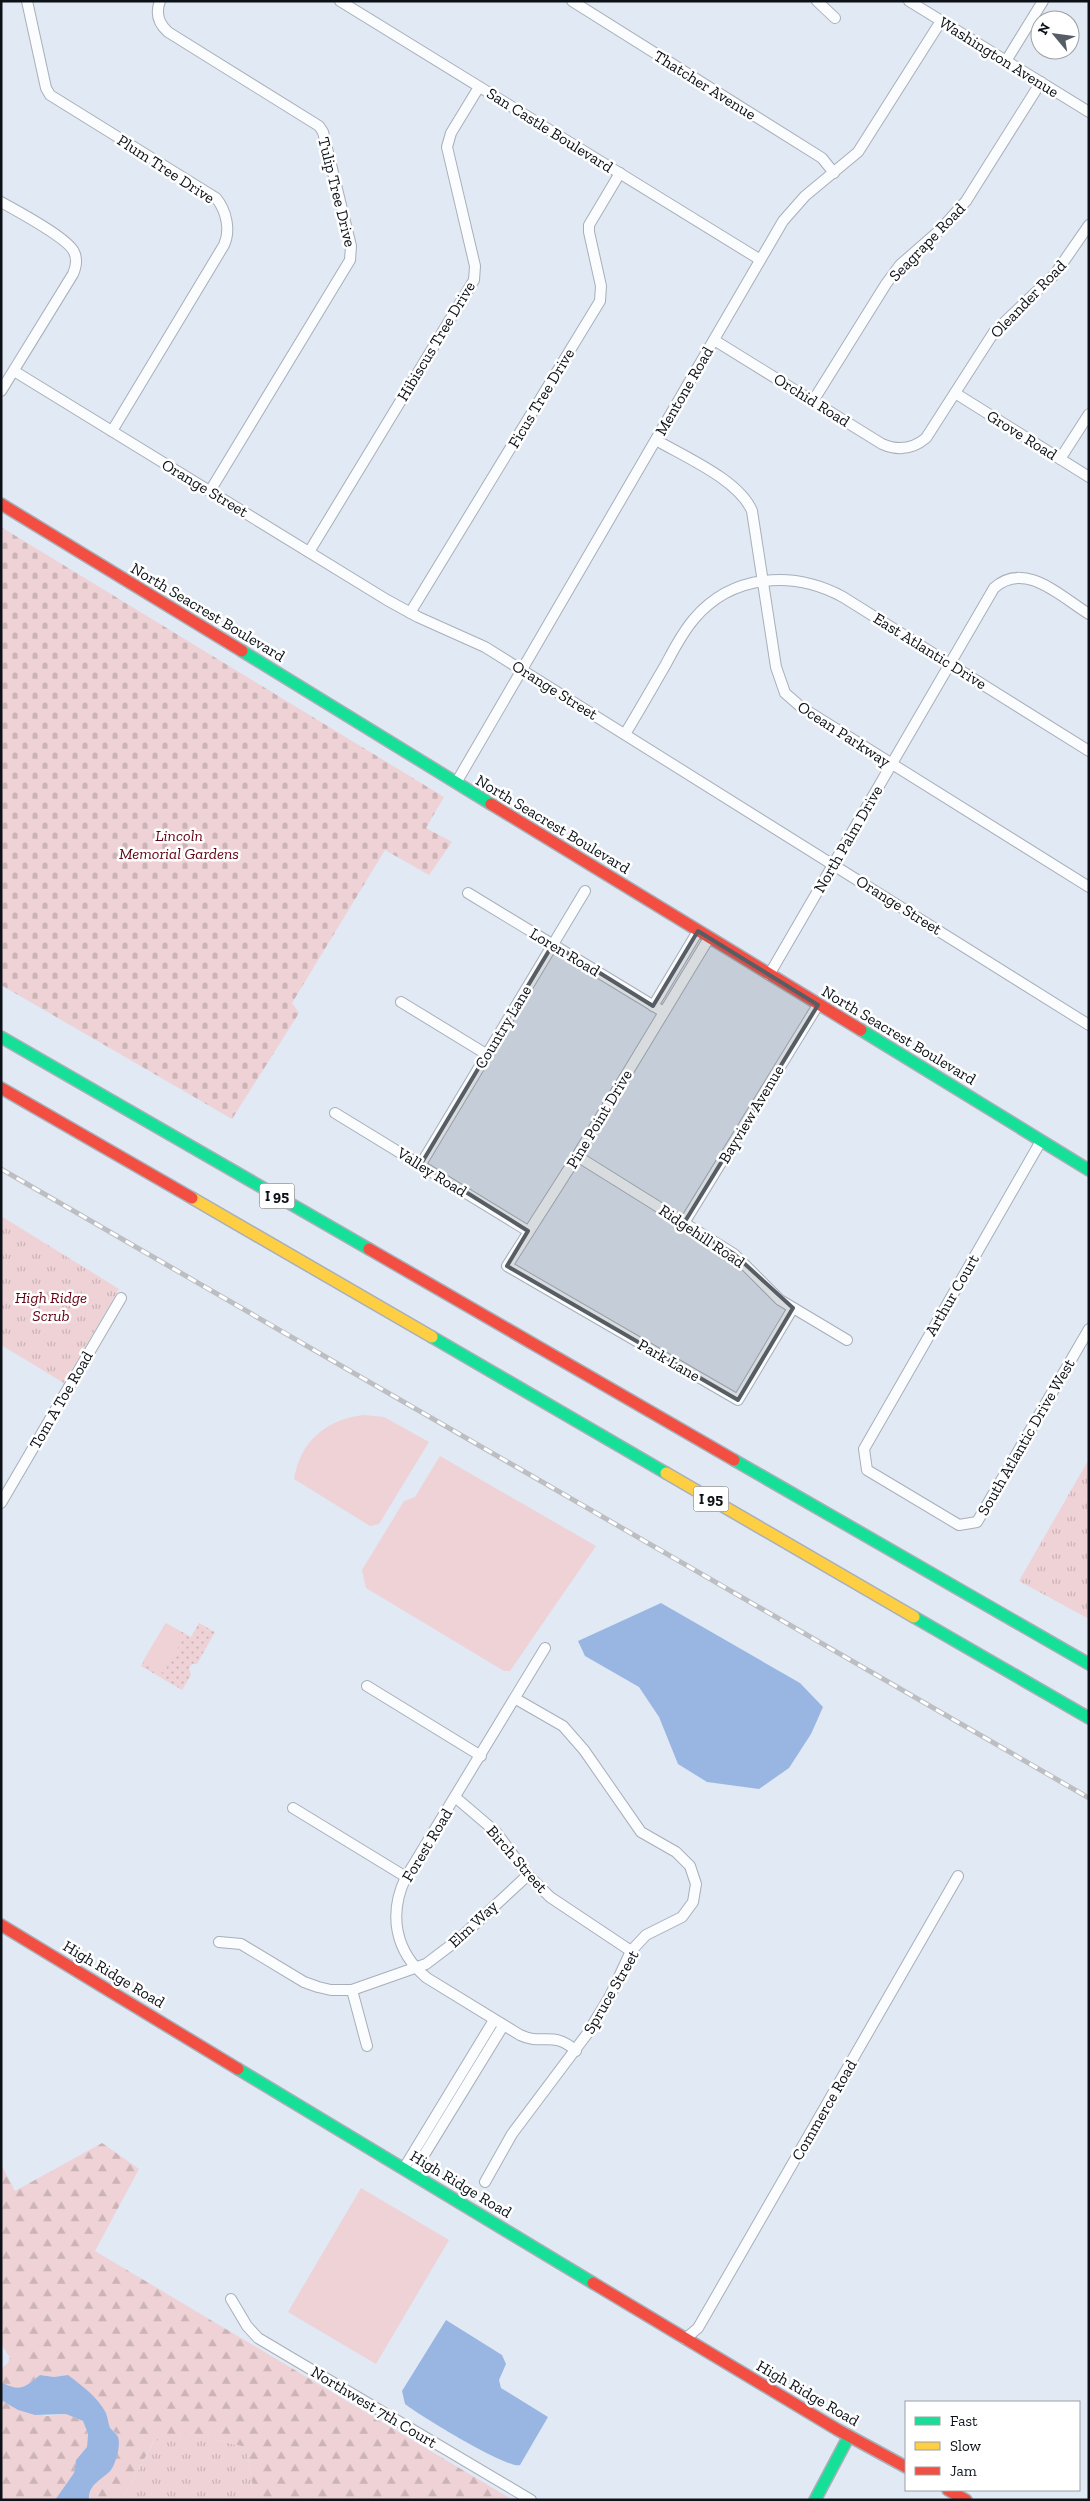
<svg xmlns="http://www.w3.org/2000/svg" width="1090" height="2501" font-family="'Zilla Slab',serif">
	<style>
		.grass { fill: url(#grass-tufts) }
		.forest { fill: url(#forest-firs) }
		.cemetery { fill: url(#cemetery-stones) }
		.park { fill: url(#park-dots) }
		.garden { fill: #eed2d5 }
		.water { fill: #99b6e2 }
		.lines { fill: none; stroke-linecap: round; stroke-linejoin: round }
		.street-casing { stroke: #a9afb8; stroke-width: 12 }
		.fast-casing { stroke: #a9afb8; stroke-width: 14 }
		.slow-casing { stroke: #a9afb8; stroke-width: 14 }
		.jam-casing { stroke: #a9afb8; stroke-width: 14 }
		.street { stroke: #fafcfe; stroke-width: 10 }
		.fast { stroke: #16e098; stroke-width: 11 }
		.slow { stroke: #ffcf43; stroke-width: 11 }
		.jam { stroke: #f24e42; stroke-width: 11 }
		.rail-casing { stroke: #bcbec2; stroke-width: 5 }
		.rail { stroke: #fff; stroke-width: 3; stroke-dasharray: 9; stroke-linecap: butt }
		.marked { fill: #575d65; fill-opacity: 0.2; stroke: #575d65; stroke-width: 4; stroke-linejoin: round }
		.labels { text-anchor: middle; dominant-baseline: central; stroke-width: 5; stroke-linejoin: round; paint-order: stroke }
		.shield { fill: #fff; stroke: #55585d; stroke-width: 1 }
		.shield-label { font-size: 15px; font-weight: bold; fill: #0c1118 }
		.street-label { font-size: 16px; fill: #0c1118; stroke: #fff }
		.park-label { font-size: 16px; font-style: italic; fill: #62000f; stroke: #fff }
	</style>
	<defs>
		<pattern id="grass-tufts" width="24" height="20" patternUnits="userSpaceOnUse" patternTransform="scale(1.25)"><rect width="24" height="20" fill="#eed2d5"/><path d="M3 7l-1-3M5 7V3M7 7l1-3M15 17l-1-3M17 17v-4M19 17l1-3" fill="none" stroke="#cbb3b6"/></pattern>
		<pattern id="forest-firs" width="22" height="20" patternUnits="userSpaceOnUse" patternTransform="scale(1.25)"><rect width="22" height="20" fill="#eed2d5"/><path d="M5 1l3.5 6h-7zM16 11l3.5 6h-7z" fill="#cbb3b6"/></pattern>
		<pattern id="cemetery-stones" width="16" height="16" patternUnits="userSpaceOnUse" patternTransform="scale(1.25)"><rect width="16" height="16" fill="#eed2d5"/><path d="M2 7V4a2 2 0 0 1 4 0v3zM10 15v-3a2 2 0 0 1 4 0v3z" fill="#cbb3b6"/></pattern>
		<pattern id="park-dots" width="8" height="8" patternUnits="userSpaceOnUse" patternTransform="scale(1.25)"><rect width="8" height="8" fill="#eed2d5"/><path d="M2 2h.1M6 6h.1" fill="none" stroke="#cbb3b6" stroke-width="1.8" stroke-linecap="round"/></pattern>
	</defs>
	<rect width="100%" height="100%" fill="#e1e9f5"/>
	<g class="grass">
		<polygon points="1,1216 119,1289 64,1383 1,1345"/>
		<polygon points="1089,1459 1089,1619 1019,1581"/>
		<polygon points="185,2433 246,2447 255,2500 122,2500 155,2440"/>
	</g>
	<g class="forest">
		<path d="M102,2143L139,2169L95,2251L513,2500H255L246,2447L185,2433L154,2441L122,2500H89C88,2487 100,2477 110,2471L117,2434L109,2427L107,2415L68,2375L54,2377L40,2375C24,2388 19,2392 1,2382L2,2368L8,2363L10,2357L1,2344V2164L15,2191Z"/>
		<polygon points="1,2400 18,2410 47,2416 66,2414 83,2421 88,2434 87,2447 76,2460 74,2473 55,2500 1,2500"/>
	</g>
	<polygon class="cemetery" points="1,527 444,797 426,828 452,842 429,875 385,850 292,1003 299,1013 232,1119 1,985"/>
	<polygon class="park" points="166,1623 191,1637 199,1623 215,1632 197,1664 192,1664 189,1669 191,1675 182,1690 141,1666"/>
	<g class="garden">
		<path d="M364,1415L384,1417L429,1442L379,1524L370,1526L294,1479C300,1442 326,1419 364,1415Z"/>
		<polygon points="440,1456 596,1546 510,1671 504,1671 366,1588 362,1570 404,1501 415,1497"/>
		<polygon points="165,1624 185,1636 163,1673 143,1661"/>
		<polygon points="361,2188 449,2240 376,2364 288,2312"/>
	</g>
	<g class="water">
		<polygon points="661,1603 800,1683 823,1707 811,1734 789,1768 759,1789 707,1782 678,1764 659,1717 639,1687 585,1656 578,1641"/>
		<path d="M446,2320L502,2355L506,2364L499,2380L501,2388L548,2417L520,2465C507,2469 419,2415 405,2404L402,2391Z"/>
		<path d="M40,2375L54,2377L68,2375C82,2386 97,2396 106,2413C108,2418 108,2423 110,2428C113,2431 116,2433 118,2437C121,2445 116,2463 111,2470C103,2479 88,2484 89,2500H55L74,2473L76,2460L87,2447L88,2434L83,2421L66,2414L35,2415L18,2410L1,2400V2382C20,2392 24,2388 40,2375Z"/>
	</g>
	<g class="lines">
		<defs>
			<g id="street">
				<path d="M27,1L46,88L50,95L216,198C226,210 231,230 224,245L112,431"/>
				<path d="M160,1C155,14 159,24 168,32L319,126L323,132L351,246L350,260L210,491"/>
				<polyline points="340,1 759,259"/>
				<polyline points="572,1 822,158 834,173"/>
				<polyline points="817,1 835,18"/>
				<polyline points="909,1 1089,112"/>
				<polyline points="1006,61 1043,1"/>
				<path d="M1,202C17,211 68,238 74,252C78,260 76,267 73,274L1,391"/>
				<path d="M714,340L882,444C898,451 913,449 926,438L994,332L1055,274L1089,225"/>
				<polyline points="14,371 387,600 418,617 485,647 1089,1025"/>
				<polyline points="955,393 1089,477"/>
				<polyline points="813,401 886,284 900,265 940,230 966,201 1041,82"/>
				<path d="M656,440C685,457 739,480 752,511L776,667L785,693L801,707L1089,887"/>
				<polyline points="1060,459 1089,414"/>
				<polyline points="309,552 474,280 475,266 447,147 451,133 479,87"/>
				<polyline points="410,613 600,301 601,286 589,232 589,225 620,173"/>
				<path d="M625,734C639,711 652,688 666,664C674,649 682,633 694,619C732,574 793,570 843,597L1089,751"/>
				<polyline points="456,783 783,221 805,196 858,152 941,21"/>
				<polyline points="468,893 662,1011"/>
				<polyline points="709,938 577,1156 507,1266 738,1400 793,1308"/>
				<path d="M769,975L994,588C1025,560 1061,597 1089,614"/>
				<polyline points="401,1002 486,1054"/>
				<polyline points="653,1006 698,931"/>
				<polyline points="335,1113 528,1231"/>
				<polyline points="1041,1141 864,1449 867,1470 959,1525 977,1522 1089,1329"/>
				<polyline points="577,1156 734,1254 780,1300 847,1340"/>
				<polyline points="421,1164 585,891"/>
				<polyline points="684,1223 818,1005"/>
				<polyline points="1,1503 121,1298"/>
				<path d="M545,1648L406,1877C388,1914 395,1952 427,1978L520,2035C543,2046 553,2030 576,2051"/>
				<polyline points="367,1686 481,1756"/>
				<polyline points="455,1797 496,1832 528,1875 550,1897 631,1951"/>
				<polyline points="293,1808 406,1877"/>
				<polyline points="219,1942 241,1944 304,1982 318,1987 331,1990 352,1990 426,1964 459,1939 528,1875"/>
				<polyline points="352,1990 367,2046"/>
				<polyline points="404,2168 494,2020"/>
				<polyline points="413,2173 503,2026"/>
				<polyline points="485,2182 512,2134 587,2034 610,1996 631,1951 646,1935 682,1917 693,1902 696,1884 690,1866 676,1852 641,1832 584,1750 563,1726 516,1699"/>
				<polyline points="231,2299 247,2326 258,2338 531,2500"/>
				<polyline points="685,2339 698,2328 958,1876"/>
			</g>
			<g id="fast">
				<polyline points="242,651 491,804"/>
				<polyline points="861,1030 1089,1170"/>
				<polyline points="1,1037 369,1249"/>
				<polyline points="432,1337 666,1473"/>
				<polyline points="734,1460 1089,1664"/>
				<polyline points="914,1617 1089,1718"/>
				<polyline points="238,2069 593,2283"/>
				<polyline points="815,2500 849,2436"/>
			</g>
			<g id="slow">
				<polyline points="192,1198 432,1337"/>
				<polyline points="666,1473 914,1617"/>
			</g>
			<g id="jam">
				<polyline points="1,504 242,651"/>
				<polyline points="491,804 861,1030"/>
				<polyline points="1,1088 192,1198"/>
				<polyline points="369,1249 734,1460"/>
				<polyline points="1,1925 238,2069"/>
				<polyline points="593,2283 838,2430 906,2467"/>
				<polyline points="948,2490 966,2500"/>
			</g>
		</defs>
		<use href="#street" class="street-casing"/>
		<use href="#fast" class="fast-casing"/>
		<use href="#slow" class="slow-casing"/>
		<use href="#jam" class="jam-casing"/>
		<use href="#street" class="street"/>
		<use href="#fast" class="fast"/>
		<use href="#slow" class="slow"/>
		<use href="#jam" class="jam"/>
		<defs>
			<polyline id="rail" points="1,1169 1089,1798"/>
		</defs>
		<use href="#rail" class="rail-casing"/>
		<use href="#rail" class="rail"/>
	</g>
	<path class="marked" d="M698,931L818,1005L684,1223L734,1254L793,1308L738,1400L507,1266L528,1231L421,1164L553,944L653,1006Z"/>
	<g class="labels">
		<g class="shield">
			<rect x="259.5" y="1183.5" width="35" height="25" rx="4"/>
			<rect x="693.5" y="1486.5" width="35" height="25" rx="4"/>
		</g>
		<g class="shield-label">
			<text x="277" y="1196">I 95</text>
			<text x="711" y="1499">I 95</text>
		</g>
		<g class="street-label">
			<text transform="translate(999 57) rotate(32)">Washington Avenue</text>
			<text transform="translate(705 85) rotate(32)">Thatcher Avenue</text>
			<text transform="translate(550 130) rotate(32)">San Castle Boulevard</text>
			<text transform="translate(166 169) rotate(33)">Plum Tree Drive</text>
			<text transform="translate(337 192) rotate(76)">Tulip Tree Drive</text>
			<text transform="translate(927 242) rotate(-46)">Seagrape Road</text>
			<text transform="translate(1028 299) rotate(-46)">Oleander Road</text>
			<text transform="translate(436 341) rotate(-59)">Hibiscus Tree Drive</text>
			<text transform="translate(684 391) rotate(-60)">Mentone Road</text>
			<text transform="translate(541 398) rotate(-59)">Ficus Tree Drive</text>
			<text transform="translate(812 400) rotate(32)">Orchid Road</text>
			<text transform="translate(1022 435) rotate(32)">Grove Road</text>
			<text transform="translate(205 488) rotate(31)">Orange Street</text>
			<text transform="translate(208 612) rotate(31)">North Seacrest Boulevard</text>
			<text transform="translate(930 651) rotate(32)">East Atlantic Drive</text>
			<text transform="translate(555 690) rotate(32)">Orange Street</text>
			<text transform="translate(844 734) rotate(33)">Ocean Parkway</text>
			<text transform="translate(553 824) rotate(31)">North Seacrest Boulevard</text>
			<text transform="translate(848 839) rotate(-60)">North Palm Drive</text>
			<text transform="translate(899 905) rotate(32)">Orange Street</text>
			<text transform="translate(565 952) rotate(31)">Loren Road</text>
			<text transform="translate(503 1027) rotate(-59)">Country Lane</text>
			<text transform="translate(899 1035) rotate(31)">North Seacrest Boulevard</text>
			<text transform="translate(751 1114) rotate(-59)">Bayview Avenue</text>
			<text transform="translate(599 1119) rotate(-59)">Pine Point Drive</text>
			<text transform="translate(432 1172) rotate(32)">Valley Road</text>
			<text transform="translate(702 1236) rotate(34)">Ridgehill Road</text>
			<text transform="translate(952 1295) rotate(-60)">Arthur Court</text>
			<text transform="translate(669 1360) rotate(30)">Park Lane</text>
			<text transform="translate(61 1400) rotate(-60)">Tom A Toe Road</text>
			<text transform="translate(1026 1437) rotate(-60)">South Atlantic Drive West</text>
			<text transform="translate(427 1845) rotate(-59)">Forest Road</text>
			<text transform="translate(517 1859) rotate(49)">Birch Street</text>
			<text transform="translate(473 1924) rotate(-43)">Elm Way</text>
			<text transform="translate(114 1974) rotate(31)">High Ridge Road</text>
			<text transform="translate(611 1992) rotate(-60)">Spruce Street</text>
			<text transform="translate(824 2110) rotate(-60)">Commerce Road</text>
			<text transform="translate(461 2184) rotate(31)">High Ridge Road</text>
			<text transform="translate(808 2393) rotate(30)">High Ridge Road</text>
			<text transform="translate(374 2407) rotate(31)">Northwest 7th Court</text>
		</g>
		<g class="park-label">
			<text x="179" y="835">Lincoln<tspan x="179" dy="18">Memorial Gardens</tspan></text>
			<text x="51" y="1297">High Ridge<tspan x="51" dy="18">Scrub</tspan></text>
		</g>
	</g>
	<rect width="1090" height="2501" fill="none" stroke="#0c1118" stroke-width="5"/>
	<rect x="905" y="2401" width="175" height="90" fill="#ffffff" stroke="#9ea0a3"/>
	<rect x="915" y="2417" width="25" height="8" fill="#16e098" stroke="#9ea0a3"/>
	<text x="950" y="2426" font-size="15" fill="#0c1118">Fast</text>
	<rect x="915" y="2442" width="25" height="8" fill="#ffcf43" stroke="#9ea0a3"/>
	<text x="950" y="2451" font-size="15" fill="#0c1118">Slow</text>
	<rect x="915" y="2467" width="25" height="8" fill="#f24e42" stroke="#9ea0a3"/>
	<text x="950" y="2476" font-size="15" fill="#0c1118">Jam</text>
	<g transform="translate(1055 35) rotate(299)"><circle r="24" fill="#ffffff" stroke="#9ea0a3"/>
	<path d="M0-4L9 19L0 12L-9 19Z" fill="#575d65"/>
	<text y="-8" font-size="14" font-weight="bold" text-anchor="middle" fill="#0c1118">N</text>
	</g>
</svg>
